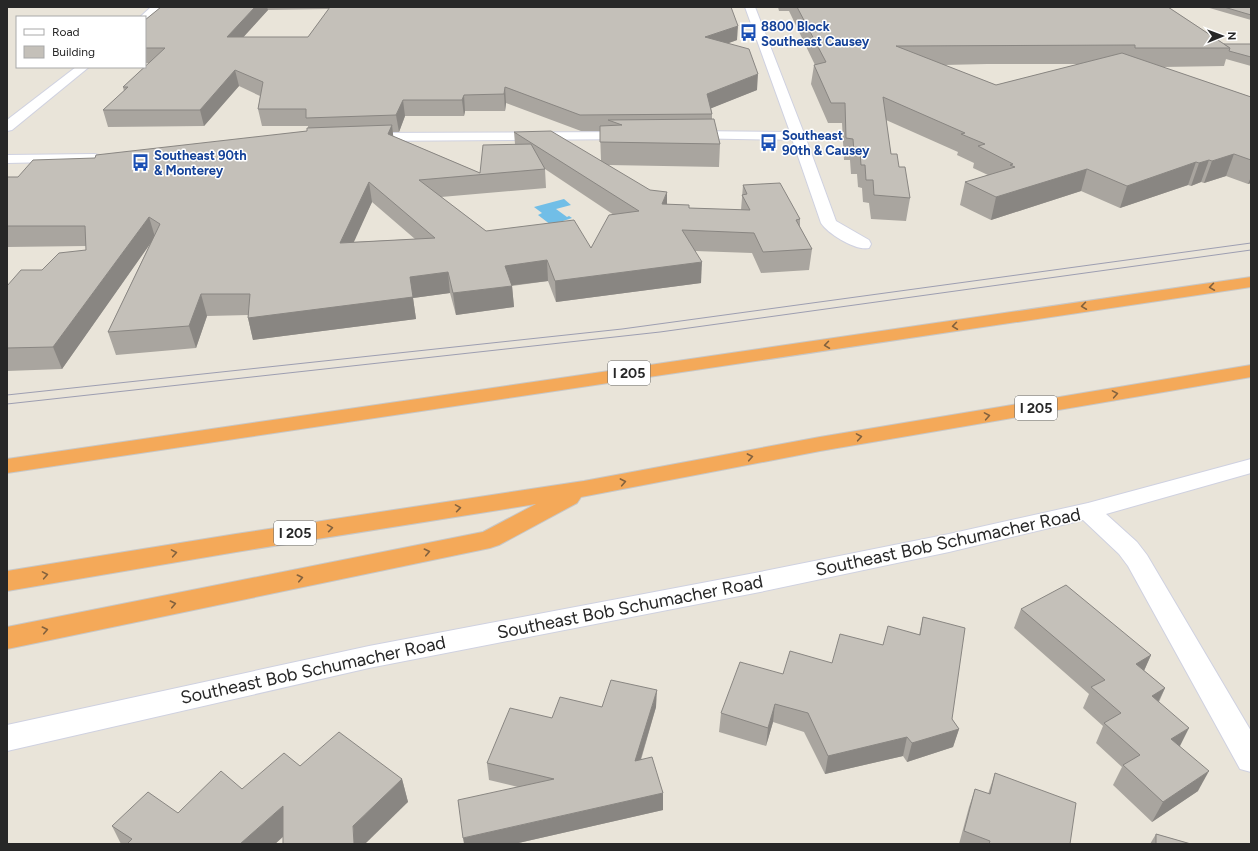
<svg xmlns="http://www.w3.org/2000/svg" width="1258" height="851" font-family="Figtree,sans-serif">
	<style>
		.water { fill: #71bee7 }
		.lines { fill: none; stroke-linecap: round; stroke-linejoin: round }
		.street-casing { stroke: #cfd1e0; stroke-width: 2 }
		.secondary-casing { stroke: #cfd1e0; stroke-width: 2 }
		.highway-casing { stroke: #c7c7c7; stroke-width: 2 }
		.street { fill: #fff; fill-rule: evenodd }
		.secondary { fill: #fff; fill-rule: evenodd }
		.highway { fill: #f4a959; fill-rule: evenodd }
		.tram { stroke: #9d9eb1; stroke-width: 1 }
		.wall { fill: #a9a59f; fill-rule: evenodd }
		.shaded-wall { fill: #898682 }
		.building { fill: #c4c0b9; stroke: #898682; fill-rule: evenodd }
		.oneway { stroke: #83623e }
		.labels { text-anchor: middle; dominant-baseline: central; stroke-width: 3; stroke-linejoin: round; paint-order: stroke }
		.far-transit-label { font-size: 13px; font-weight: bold; fill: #164399; stroke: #fff; text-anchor: start }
		.shield { fill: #fff; stroke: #686868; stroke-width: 1 }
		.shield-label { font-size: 14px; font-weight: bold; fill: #272727 }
		.near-street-label { font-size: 18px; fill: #272727; stroke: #fff }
	</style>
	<rect width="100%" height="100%" fill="#e9e4d9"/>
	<polygon class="water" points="564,199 571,205 556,209 567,217 569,216 572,218 551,225 538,215 542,213 534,207"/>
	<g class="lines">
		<defs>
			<path id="street" d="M798,132L803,133L805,136L836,221L869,240L871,244L869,248C856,251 828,234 821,223L791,136L793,133Z"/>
			<g id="secondary">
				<polygon points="151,7 162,7 149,19 145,20 145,17 140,17"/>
				<polygon points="745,7 755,7 805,136 803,139 798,140 684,138 682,135 684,132 689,131 790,132"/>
				<polygon points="76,67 89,67 12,130 7,131 7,120"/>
				<polygon points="631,132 636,133 638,136 636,139 365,141 360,140 358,137 360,134 365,133"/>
				<polygon points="94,154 99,155 101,158 99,161 7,163 7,155"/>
				<polygon points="1251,459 1251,473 1106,514 1137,542 1147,555 1251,731 1251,772 1240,769 1128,566 1119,554 1083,520 949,552 760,592 369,668 7,751 7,725 369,646 760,572 949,534 1088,503"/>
			</g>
			<g id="highway">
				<polygon points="1251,277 1251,287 7,473 7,459"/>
				<polygon points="1251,365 1251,377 820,451 581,497 577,503 499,545 490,548 7,649 7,627 483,532 536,504 236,552 7,591 7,571 236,534 584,481 820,437"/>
			</g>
		</defs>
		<use href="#street" class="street-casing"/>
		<use href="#secondary" class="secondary-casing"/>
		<use href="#highway" class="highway-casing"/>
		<use href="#street" class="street"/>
		<use href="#secondary" class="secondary"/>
		<use href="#highway" class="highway"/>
		<g class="tram">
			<polyline points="7,395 622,329 1251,243"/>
			<polyline points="7,404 660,332 1251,250"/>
		</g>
	</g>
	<g class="wall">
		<path d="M161,7H731L737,40L728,43L757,90L711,108L712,114V119L720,144L719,167L608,165L667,204L689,208L741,210L743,185L800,219V227L812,249L809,270L761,273L752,253L695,251L701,283L556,302L548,281L512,286L514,307L456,315L450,293L413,298L416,319L253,340L248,318V315L207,316L196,348L116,355L108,332L151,242L62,369L7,371V286L86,250V246L7,247V177H18L95,158L307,131L308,128V126H262L258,109L260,96L239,86L204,126L108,127L103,110L124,91L123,87L149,63H145V20ZM329,9L308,37H243L268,10ZM506,103L581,131H600L601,161L514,132L515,144L480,173L393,136V132H399L405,116H464L465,111H505ZM545,169L614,215L591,248L486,231L441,197L546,188ZM372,202L415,239L353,242Z"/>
		<path d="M778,7H1168L1224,44H1251V66L1226,59L1224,66L1162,67L1251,97V183L1248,184L1226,176L1204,183L1201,182L1191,186L1188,185L1120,208L1081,191L991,220L960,205L965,182L988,175L973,168L974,163L957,155L958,152L886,120L891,154L899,167L910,198L906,221L871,219L869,203L863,202L862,188L858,187L857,174H851L850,160H844L842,123H828L811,84L814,65H815L789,11H779ZM987,64H1079L996,85L944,65Z"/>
		<polygon points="1206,7 1251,7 1251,20"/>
		<polygon points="1021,609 1151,655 1144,671 1165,688 1159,702 1180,746 1198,791 1152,822 1113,785 1122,767 1096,743 1103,726 1083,708 1089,694 1014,628"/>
		<polygon points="923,617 952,719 959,729 953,747 907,762 903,756 825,774 804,732 773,722 766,746 719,732 721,713 783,674 832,663 883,645 919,635"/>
		<polygon points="602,707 656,707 641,760 663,793 663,810 514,844 464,844 518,787 489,780 487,763 552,718"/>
		<polygon points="300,766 402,779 408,802 283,837 275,844 121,844 112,826 178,813 242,789"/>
		<polygon points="995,773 1070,844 959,844 969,807 975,789 988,794"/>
		<polygon points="1156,834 1191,844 1150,844"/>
	</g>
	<g class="shaded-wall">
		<polygon points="255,7 267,7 268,10 230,52 227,37"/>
		<polygon points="738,26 737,40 705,52 705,37"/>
		<polygon points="235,70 239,86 204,126 200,110"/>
		<polygon points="758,74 757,90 707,110 707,94"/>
		<polygon points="505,87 506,103 505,111 504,94"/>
		<polygon points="464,95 465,111 464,116 462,100"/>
		<polygon points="403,100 405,116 399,132 396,115"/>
		<polygon points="392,125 394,143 388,134"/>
		<polygon points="1234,154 1226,176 1204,183 1212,161"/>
		<polygon points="1209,160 1201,182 1191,186 1199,163"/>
		<polygon points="1196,162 1188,185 1120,208 1127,186"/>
		<polygon points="1087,169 1081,191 991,220 996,197"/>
		<polygon points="1251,177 1251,183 1248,184"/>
		<polygon points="369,182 372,202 344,264 340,243"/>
		<polygon points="667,192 667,211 662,204"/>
		<polygon points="149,217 155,237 62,369 53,347"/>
		<polygon points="547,260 548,281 506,286 505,266"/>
		<polygon points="702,262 701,283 556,302 555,281"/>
		<polygon points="448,272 450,293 413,298 416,319 253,340 248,318 410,277"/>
		<polygon points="512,286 514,307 456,315 453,293"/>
		<polygon points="201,294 207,316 196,348 189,326"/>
		<polygon points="1151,655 1142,675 1136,664"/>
		<polygon points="1165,688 1155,708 1152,696"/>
		<polygon points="657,690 656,707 635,778 635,761"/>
		<polygon points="775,704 773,722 766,746 768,728"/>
		<polygon points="1189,728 1179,748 1171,739"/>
		<polygon points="959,729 953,747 907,762 912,743"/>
		<polygon points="907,737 903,756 825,774 828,756"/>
		<polygon points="1209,771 1198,791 1152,822 1163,802"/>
		<polygon points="402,779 408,802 365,844 354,844 353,826"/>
		<polygon points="663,793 663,810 514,844 464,844 463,838"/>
		<polygon points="283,806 291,829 275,844 240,844"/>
	</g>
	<g class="building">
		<polygon points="161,7 255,7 227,37 308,37 330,7 731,7 738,26 705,37 749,49 758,74 707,94 712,114 580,115 505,87 504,94 464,95 462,100 403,100 396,115 306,118 306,109 258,109 263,82 235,70 200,110 103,110 128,87 123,87 165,48 145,48 145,20"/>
		<polygon points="797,7 1168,7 1230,48 1135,48 1135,45 896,46 996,85 1122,53 1251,97 1251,160 1234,154 1212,161 1209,160 1199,163 1196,162 1127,186 1087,169 996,197 965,182 1015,167 1010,165 1013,164 978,146 985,144 961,134 965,133 883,97 891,154 897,154 899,167 905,167 910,198 874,195 873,180 866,180 865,165 861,165 860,152 854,152 853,139 846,138 845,103 831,103 814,65 826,62"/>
		<polygon points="1224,7 1251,7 1251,15"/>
		<polygon points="1224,44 1251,44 1251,57 1229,51 1230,48"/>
		<polygon points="714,119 720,144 600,142 600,126 622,125 608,120"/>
		<path d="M392,125L388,134L480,173L483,145L531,144L545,169L419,180L486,231L574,220L591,248L609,215L639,211L514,132L551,131L650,190L667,192L662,204L689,205V208L750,210L742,195L747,194L743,185L780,183L800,219L796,220L812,249L763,252L754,233L682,230L702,262L555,281L547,260L505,266L512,286L453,293L448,272L410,277L413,297L248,318L250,294H201L189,326L108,332L160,224L149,217L53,347L7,348V286L21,270H42L59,253L86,250L85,226H7V177H18L33,160L95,158L96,155L307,131V128ZM369,182L435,238L340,243Z"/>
		<polygon points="1066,585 1151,655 1136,664 1165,688 1152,696 1189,728 1171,739 1209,771 1163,802 1123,765 1140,755 1104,723 1121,713 1091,687 1105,680 1021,609"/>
		<polygon points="923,617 965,628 952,719 959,729 912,743 907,737 828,756 808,713 775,704 768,728 721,713 740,662 783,674 790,651 832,663 840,634 883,645 888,626 920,635"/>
		<polygon points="611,680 657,690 635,761 652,757 663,793 463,838 458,800 554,779 487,763 510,708 552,718 560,697 602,707"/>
		<polygon points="339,732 402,779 353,826 354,844 283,844 283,806 240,844 127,844 132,839 112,826 148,792 178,813 221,771 242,789 284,753 300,766"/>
		<polygon points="995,773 1076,803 1070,844 989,844 990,841 964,831 975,789 990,794"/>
		<polygon points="1156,834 1191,844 1156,844"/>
	</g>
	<defs><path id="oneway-chevron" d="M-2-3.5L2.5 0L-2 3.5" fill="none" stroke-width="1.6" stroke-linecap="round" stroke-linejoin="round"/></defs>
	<g class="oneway">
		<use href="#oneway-chevron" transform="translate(1212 287) rotate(172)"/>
		<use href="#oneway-chevron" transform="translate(1084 306) rotate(172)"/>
		<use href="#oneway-chevron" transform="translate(955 326) rotate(172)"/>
		<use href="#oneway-chevron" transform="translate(827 345) rotate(172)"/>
		<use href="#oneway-chevron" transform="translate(1115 394) rotate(-10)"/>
		<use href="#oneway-chevron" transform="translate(987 416) rotate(-10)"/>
		<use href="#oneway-chevron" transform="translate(859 437) rotate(-10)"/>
		<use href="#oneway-chevron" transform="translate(750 457) rotate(-11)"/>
		<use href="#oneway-chevron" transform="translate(623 482) rotate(-11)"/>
		<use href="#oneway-chevron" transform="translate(458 508) rotate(-9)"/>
		<use href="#oneway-chevron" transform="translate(330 528) rotate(-9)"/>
		<use href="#oneway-chevron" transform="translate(427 552) rotate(-12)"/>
		<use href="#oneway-chevron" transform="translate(174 553) rotate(-10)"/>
		<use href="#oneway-chevron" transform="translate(45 575) rotate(-10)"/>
		<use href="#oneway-chevron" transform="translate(300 578) rotate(-12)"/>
		<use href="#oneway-chevron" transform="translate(173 604) rotate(-12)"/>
		<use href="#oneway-chevron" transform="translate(45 630) rotate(-12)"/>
	</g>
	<defs>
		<symbol id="bus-bare" viewBox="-9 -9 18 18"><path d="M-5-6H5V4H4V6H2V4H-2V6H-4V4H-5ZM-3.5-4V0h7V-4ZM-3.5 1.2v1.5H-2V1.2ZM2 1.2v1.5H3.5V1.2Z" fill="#1a4fb4" stroke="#fff" stroke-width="2.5" paint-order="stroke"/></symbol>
	</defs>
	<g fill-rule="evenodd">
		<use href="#bus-bare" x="736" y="20" width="25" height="25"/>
		<use href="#bus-bare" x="756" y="130" width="25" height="25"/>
		<use href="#bus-bare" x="128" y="150" width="25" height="25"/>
	</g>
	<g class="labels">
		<g class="far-transit-label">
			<text x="761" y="26">8800 Block<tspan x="761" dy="15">Southeast Causey</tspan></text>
			<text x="782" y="135">Southeast<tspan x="782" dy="15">90th &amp; Causey</tspan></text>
			<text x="154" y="155">Southeast 90th<tspan x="154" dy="15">&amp; Monterey</tspan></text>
		</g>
		<g class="shield">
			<rect x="608" y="361" width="42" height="24" rx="3"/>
			<rect x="1015" y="396" width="42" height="24" rx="3"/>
			<rect x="274" y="521" width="42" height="24" rx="3"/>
		</g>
		<g class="shield-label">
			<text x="629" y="373">I 205</text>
			<text x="1036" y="408">I 205</text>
			<text x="295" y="533">I 205</text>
		</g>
		<g class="near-street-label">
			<text transform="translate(948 542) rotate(-12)">Southeast Bob Schumacher Road</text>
			<text transform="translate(630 607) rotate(-11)">Southeast Bob Schumacher Road</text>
			<text transform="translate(313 670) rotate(-12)">Southeast Bob Schumacher Road</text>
		</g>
	</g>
	<rect width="1258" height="851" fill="none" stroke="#272727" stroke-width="16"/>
	<rect x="16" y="16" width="130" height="52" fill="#ffffff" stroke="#a9a9a9"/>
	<rect x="24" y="29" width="20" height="6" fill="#ffffff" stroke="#a9a9a9"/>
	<text x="52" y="36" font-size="12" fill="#272727">Road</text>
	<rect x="24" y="46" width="20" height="12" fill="#c4c0b9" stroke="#a9a9a9"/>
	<text x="52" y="56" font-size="12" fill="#272727">Building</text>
	<g transform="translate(1222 36) rotate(89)" stroke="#ffffff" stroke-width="3" paint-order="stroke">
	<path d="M0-3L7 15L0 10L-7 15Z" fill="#272727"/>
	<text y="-6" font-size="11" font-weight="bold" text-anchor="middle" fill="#272727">N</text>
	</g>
</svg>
